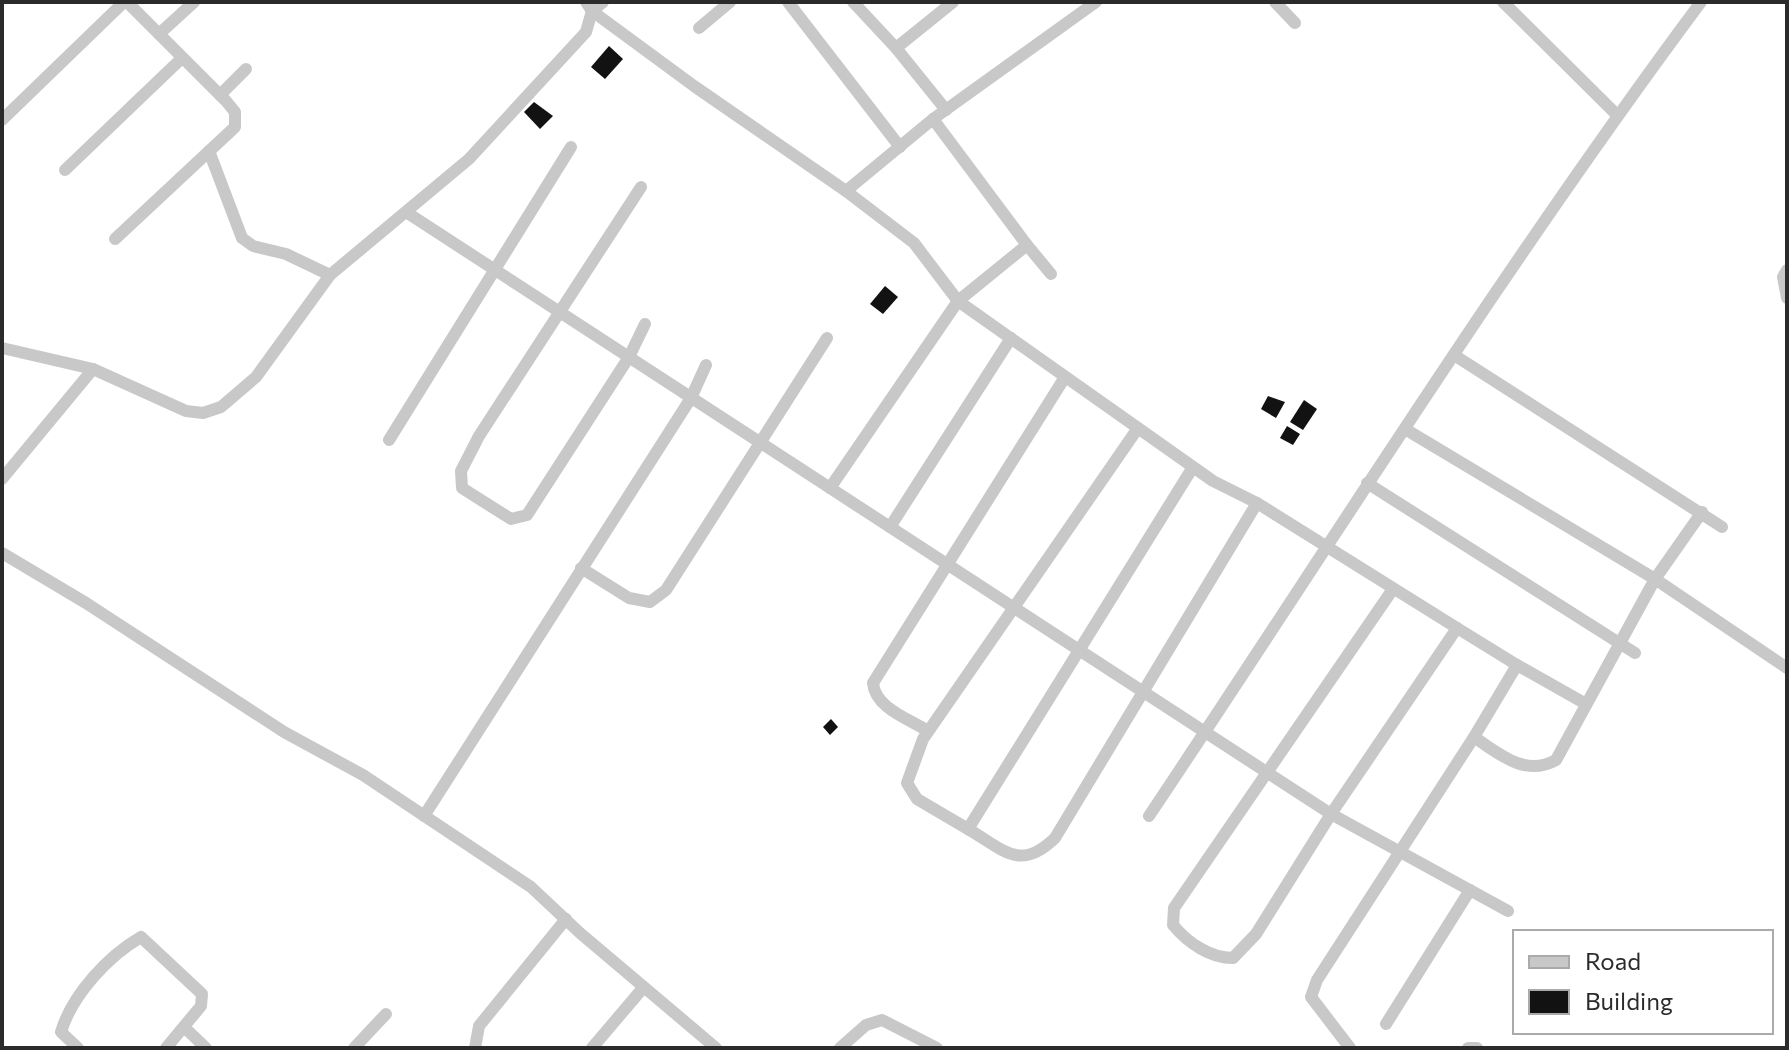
<svg xmlns="http://www.w3.org/2000/svg" width="1789" height="1050" font-family="Commissioner,sans-serif">
	<style>
		.building { fill: #121212 }
		.lines { fill: none; stroke-linecap: round; stroke-linejoin: round }
		.minor { stroke: #c8c8c8; stroke-width: 12 }
	</style>
	<rect width="100%" height="100%" fill="#fff"/>
	<g class="building">
		<polygon points="609,46 623,59 605,79 591,67"/>
		<polygon points="534,102 553,116 540,129 524,112"/>
		<polygon points="885,286 898,297 883,314 870,304"/>
		<polygon points="1268,396 1285,402 1276,418 1261,409"/>
		<polygon points="1304,400 1317,409 1303,430 1290,422"/>
		<polygon points="1287,426 1300,434 1293,445 1280,438"/>
		<polygon points="831,719 838,727 830,735 823,727"/>
	</g>
	<g class="lines">
		<g class="minor">
			<polyline points="788,2 900,147"/>
			<polyline points="853,2 896,48"/>
			<polyline points="1275,2 1295,23"/>
			<polyline points="1503,2 1617,115"/>
			<polyline points="699,28 730,2"/>
			<polyline points="159,34 194,2"/>
			<polyline points="220,95 246,69"/>
			<polyline points="946,110 896,48 953,2"/>
			<polyline points="933,119 1096,2"/>
			<polyline points="2,120 124,2"/>
			<polyline points="209,151 242,238 253,246 286,254 330,275"/>
			<polyline points="65,170 182,58"/>
			<polyline points="641,187 479,436 461,471 462,488 511,519 527,515 629,357 645,324"/>
			<polyline points="406,212 1331,814 1457,628 1257,503 1213,481 958,301 914,243 846,191 694,86 592,11 586,2"/>
			<polyline points="115,239 235,127 235,112 226,101 127,2"/>
			<polyline points="1027,245 1051,274"/>
			<polyline points="1787,270 1783,277 1787,298"/>
			<polyline points="2,348 93,369 186,411 203,413 221,407 256,377 330,275 469,159 586,32 592,11 603,2"/>
			<polyline points="1454,355 1722,527"/>
			<polyline points="1405,429 1655,579 1787,668"/>
			<polyline points="389,440 571,147"/>
			<path d="M1193,467L968,829C1004,850 1020,872 1055,838L1257,503"/>
			<polyline points="2,479 93,369"/>
			<polyline points="1367,483 1635,653"/>
			<polyline points="830,488 958,301 1027,245 933,119 846,191"/>
			<polyline points="890,527 1011,338"/>
			<polyline points="2,553 86,603 284,732 363,775 531,887 580,933 716,1048"/>
			<polyline points="581,568 629,598 650,602 666,590 827,338"/>
			<path d="M1393,589L1174,908L1173,925C1188,943 1210,958 1233,958L1256,934L1331,814L1508,911"/>
			<path d="M1457,628L1517,665L1474,737C1500,755 1526,777 1556,760L1655,579L1702,512"/>
			<polyline points="1517,665 1586,704"/>
			<path d="M928,731C909,719 875,708 873,683L1065,377"/>
			<polyline points="424,816 691,398 706,365"/>
			<path d="M1149,816C1331,544 1505,265 1701,2"/>
			<polyline points="968,829 917,799 907,783 923,739 1138,428"/>
			<polyline points="1386,1024 1470,890"/>
			<polyline points="184,1027 206,1048"/>
			<path d="M78,1048L61,1032C72,995 108,956 141,937L202,994L201,1006L166,1048"/>
			<polyline points="354,1048 386,1014"/>
			<polyline points="475,1048 479,1026 566,919"/>
			<polyline points="592,1048 643,988"/>
			<polyline points="840,1048 866,1025 882,1020 937,1048"/>
			<polyline points="1350,1048 1311,997 1317,980 1474,737"/>
			<polyline points="1468,1048 1477,1048"/>
		</g>
	</g>
	<rect width="1789" height="1050" fill="none" stroke="#2b2b2b" stroke-width="8"/>
	<rect x="1513" y="930" width="260" height="104" fill="#ffffff" stroke="#aaaaaa" stroke-width="2"/>
	<rect x="1529" y="956" width="40" height="12" fill="#c8c8c8" stroke="#aaaaaa" stroke-width="2"/>
	<text x="1585" y="970" font-size="24" fill="#2b2b2b">Road</text>
	<rect x="1529" y="990" width="40" height="24" fill="#121212" stroke="#aaaaaa" stroke-width="2"/>
	<text x="1585" y="1010" font-size="24" fill="#2b2b2b">Building</text>
</svg>
